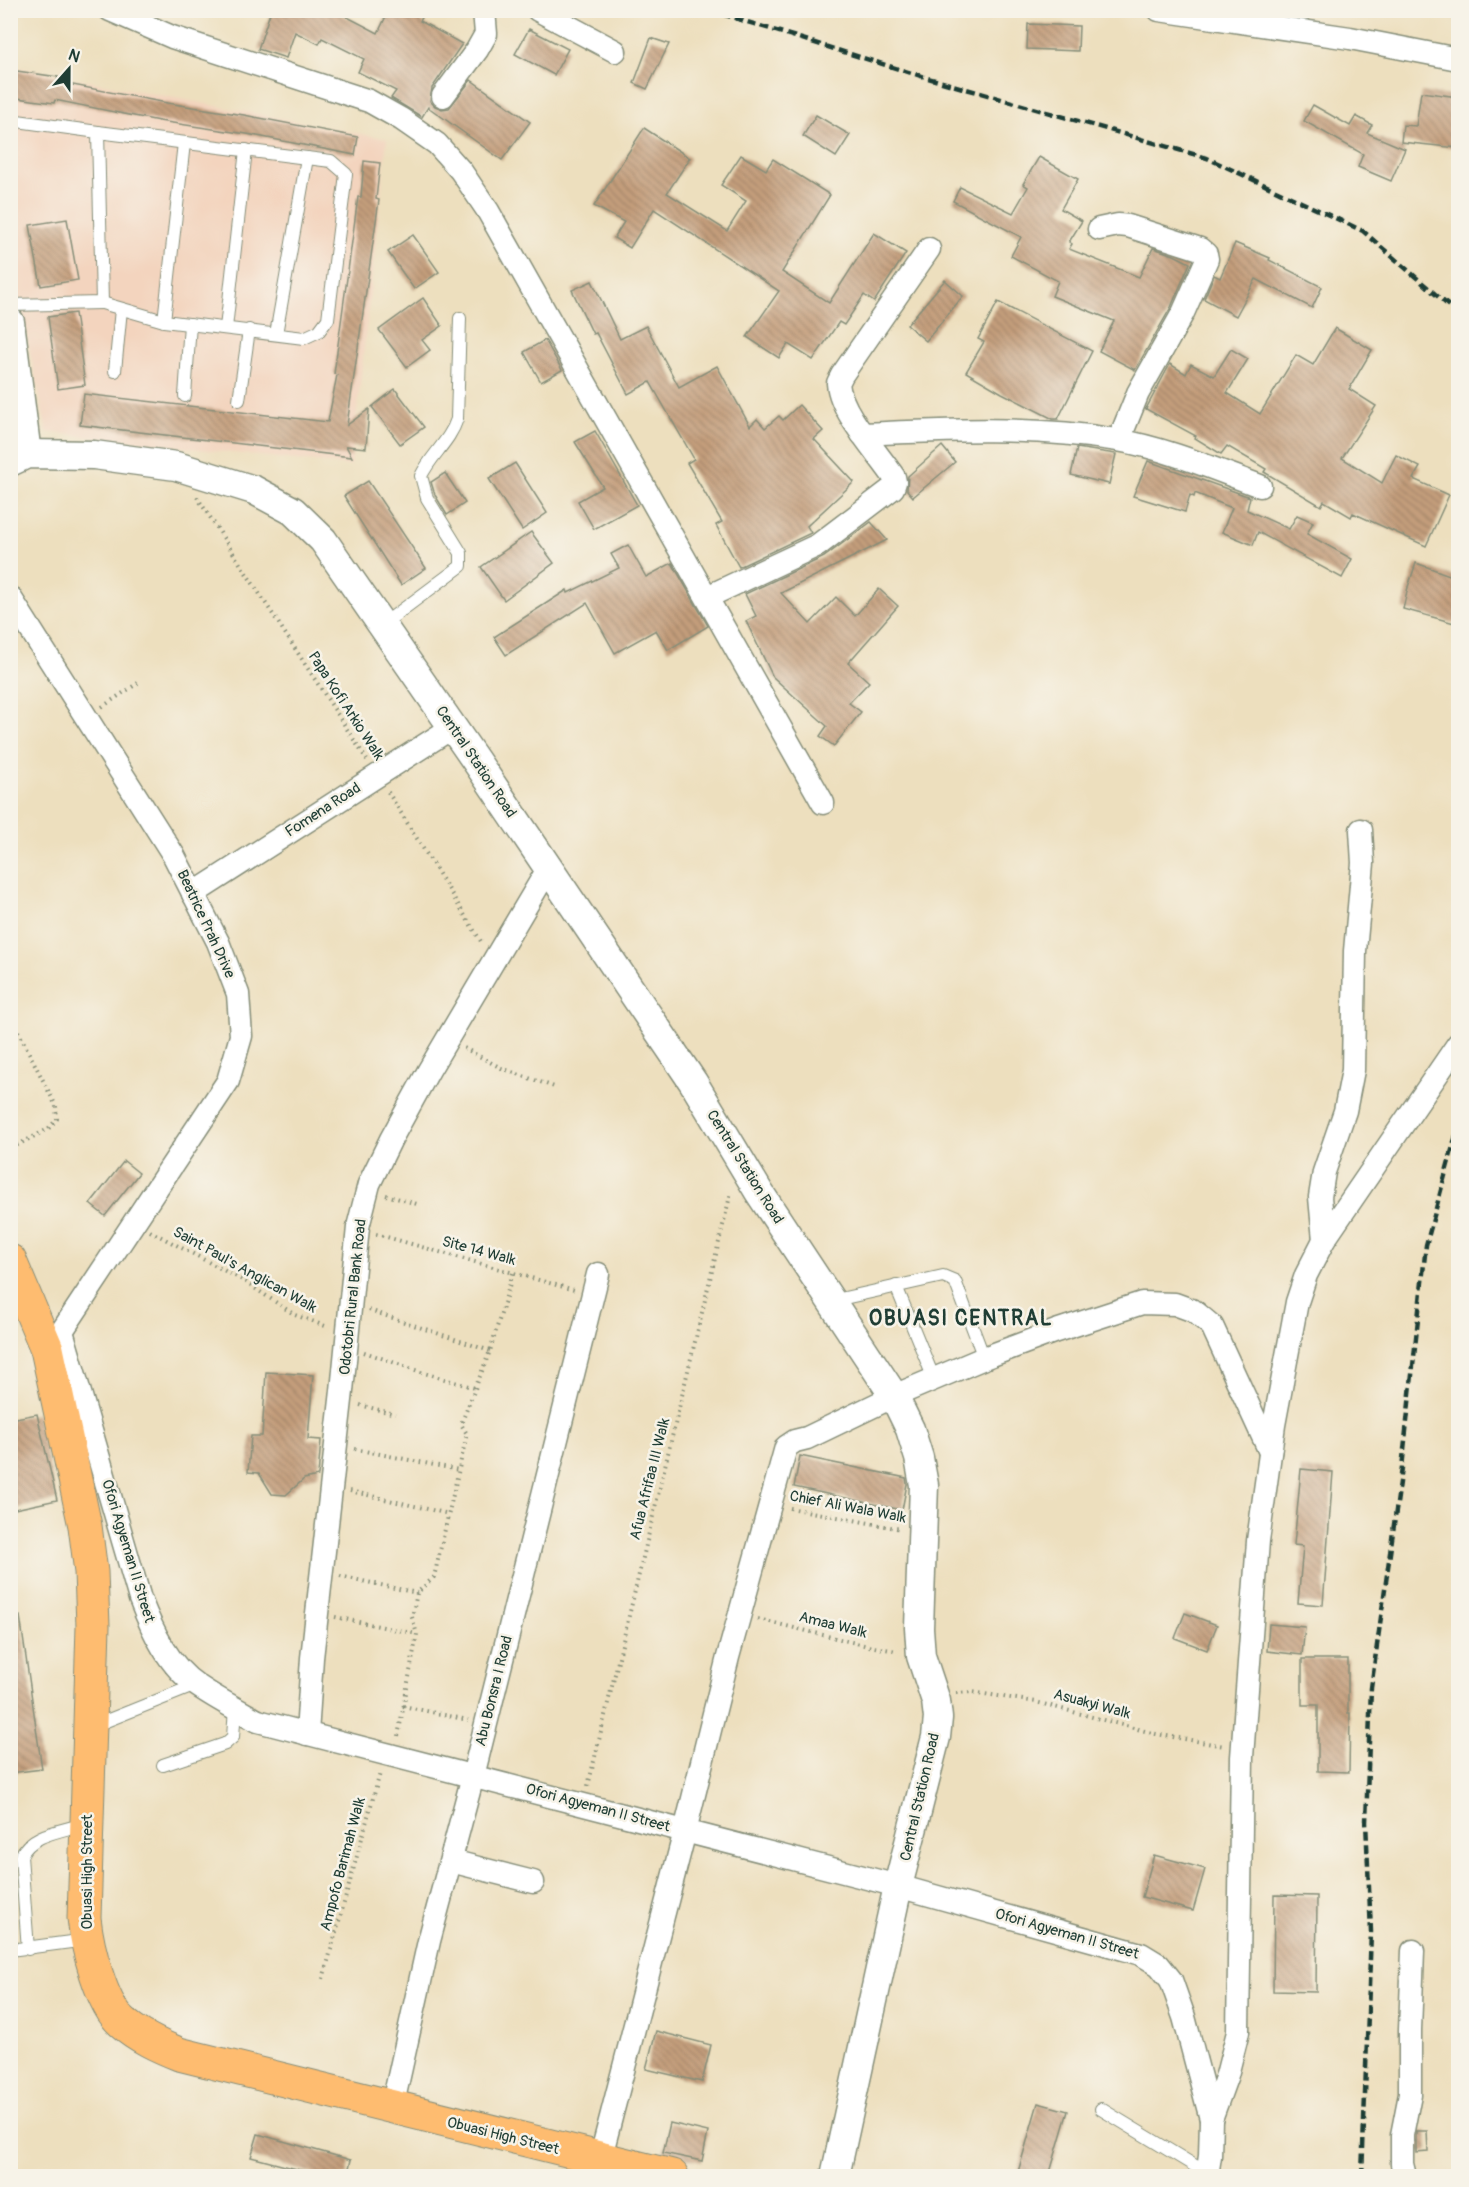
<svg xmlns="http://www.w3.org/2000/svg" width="1469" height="2187" font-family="Pangolin,sans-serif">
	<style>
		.built { fill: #f3d4be }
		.building { fill: url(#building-back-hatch) }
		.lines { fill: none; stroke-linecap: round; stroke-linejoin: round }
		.service-casing { stroke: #868e79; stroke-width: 14 }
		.minor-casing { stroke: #868e79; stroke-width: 25 }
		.tertiary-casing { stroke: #868e79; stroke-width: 31 }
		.primary-casing { stroke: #868e79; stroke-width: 35 }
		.path { stroke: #868e79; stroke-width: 4; stroke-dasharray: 1.5 4.5; stroke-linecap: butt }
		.service { stroke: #fff; stroke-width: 12 }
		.minor { stroke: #fff; stroke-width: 22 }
		.tertiary { stroke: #fff; stroke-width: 28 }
		.primary { stroke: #febc70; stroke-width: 33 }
		.rail { stroke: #1f3d34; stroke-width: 4.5; stroke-dasharray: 9 4.5; stroke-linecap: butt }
		.labels { text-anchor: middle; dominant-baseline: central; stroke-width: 5; stroke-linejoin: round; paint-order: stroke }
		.street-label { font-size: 15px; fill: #1f3d34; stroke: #f7f3e8 }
		.district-label { font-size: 21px; font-weight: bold; letter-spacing: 1.5px; fill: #1f3d34; stroke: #f7f3e8 }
	</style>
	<defs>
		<pattern id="building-back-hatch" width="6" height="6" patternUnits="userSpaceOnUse" patternTransform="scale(1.5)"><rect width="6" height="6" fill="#c49e7b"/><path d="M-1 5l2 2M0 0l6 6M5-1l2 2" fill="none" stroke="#9f8266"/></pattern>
	</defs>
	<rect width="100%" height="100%" fill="#f7f3e8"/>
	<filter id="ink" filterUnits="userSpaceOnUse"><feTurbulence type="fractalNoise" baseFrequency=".0167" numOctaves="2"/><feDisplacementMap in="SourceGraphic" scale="12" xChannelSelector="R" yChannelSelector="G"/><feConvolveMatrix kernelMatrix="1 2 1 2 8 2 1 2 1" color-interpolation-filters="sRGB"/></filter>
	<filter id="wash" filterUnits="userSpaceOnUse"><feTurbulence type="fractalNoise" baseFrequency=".008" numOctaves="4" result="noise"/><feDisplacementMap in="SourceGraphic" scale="24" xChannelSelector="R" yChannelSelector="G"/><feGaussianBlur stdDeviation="1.35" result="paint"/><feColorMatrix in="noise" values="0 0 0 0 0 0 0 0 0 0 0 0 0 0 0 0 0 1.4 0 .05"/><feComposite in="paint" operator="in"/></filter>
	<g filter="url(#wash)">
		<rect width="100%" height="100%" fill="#eddfbe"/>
		<polygon class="built" points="10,66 387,139 351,466 47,432 11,263"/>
		<g id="blocks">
			<g class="building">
				<polygon points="271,10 334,10 378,33 389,10 412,10 423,16 420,21 462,44 432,88 430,101 435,106 442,109 449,108 471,80 530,122 502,160 428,107 422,117 391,98 396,91 358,72 364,59 322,38 319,44 295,32 286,58 258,49"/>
				<polygon points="1028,24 1079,26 1078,51 1027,49"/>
				<polygon points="529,29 568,49 554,75 515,54"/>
				<polygon points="651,38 669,44 647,89 634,83"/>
				<polygon points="10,70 58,77 57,82 167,103 244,115 358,137 355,155 247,134 159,121 55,100 54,103 10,97"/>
				<polygon points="1421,92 1458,97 1458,148 1401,142 1403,125 1416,126"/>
				<polygon points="1313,105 1350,126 1356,116 1372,125 1367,133 1405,149 1391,181 1358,167 1363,154 1304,121"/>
				<polygon points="816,115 850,135 836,157 803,136"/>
				<polygon points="644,128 690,158 667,193 727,231 746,201 721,185 741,155 766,170 773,159 830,195 782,272 829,303 874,233 906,253 874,302 864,295 844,325 839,322 813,360 788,344 779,358 747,337 779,291 654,209 630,248 614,238 624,222 594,206"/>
				<polygon points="1039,157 1078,179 1061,209 1082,221 1069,242 1072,244 1069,249 1139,277 1153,248 1174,255 1190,263 1171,307 1135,370 1099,351 1114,321 1052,296 1058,281 1011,256 1021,237 953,201 960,187 1013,213 1028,187 1023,184"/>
				<polygon points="364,161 380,163 376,199 379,200 347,425 369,409 366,448 346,446 352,457 80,425 84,394 328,422 337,375 334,374 358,197 361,197"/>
				<polygon points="67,219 78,280 41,286 30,225"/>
				<polygon points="413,235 439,272 414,289 388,252"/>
				<polygon points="1235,243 1270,258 1269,260 1322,287 1312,308 1256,279 1236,316 1204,299 1214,275 1220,278"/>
				<polygon points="945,280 963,296 926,341 907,325"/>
				<polygon points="592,281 620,339 646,326 679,387 717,366 750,426 757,419 765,428 779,416 783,420 799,405 823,431 814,439 854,482 807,526 811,533 739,567 716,525 722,522 687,463 694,459 650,382 628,394 596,333 593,334 572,290"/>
				<polygon points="423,298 442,326 422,340 430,350 407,367 379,330"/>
				<polygon points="998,302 1092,351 1058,419 1053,419 1002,393 966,372 984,342 978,339"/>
				<polygon points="75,313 85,385 58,389 48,317"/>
				<polygon points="1335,328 1372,350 1349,389 1376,406 1342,458 1382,483 1396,455 1420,467 1413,479 1449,495 1426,546 1353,513 1351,517 1324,501 1321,506 1264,472 1266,469 1227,446 1221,454 1195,438 1196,436 1146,409 1170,364 1186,374 1191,364 1214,376 1231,349 1248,359 1227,393 1260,414 1296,355 1313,365"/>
				<polygon points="545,340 562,370 541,382 524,352"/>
				<polygon points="395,389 424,427 400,444 372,407"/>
				<polygon points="595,431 637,505 594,529 578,501 603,487 575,442"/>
				<polygon points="942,446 955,462 913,497 907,490 908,476"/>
				<polygon points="1077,448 1116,454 1109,484 1071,475"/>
				<polygon points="1148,461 1250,497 1247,510 1289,529 1297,515 1313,522 1307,534 1352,559 1342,578 1258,532 1253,545 1222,532 1232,508 1195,493 1194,497 1190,495 1185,512 1133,496"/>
				<polygon points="515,463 547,513 522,530 489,479"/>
				<polygon points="445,473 465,503 447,515 435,495 431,482"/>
				<polygon points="368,481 426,568 401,585 344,496"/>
				<polygon points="871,522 887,540 781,593 810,624 836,597 855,616 879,589 898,606 848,663 869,682 849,703 861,712 834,746 820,736 827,726 773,677 746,621 756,616 745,594 824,557"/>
				<polygon points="531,532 554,563 504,600 481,567"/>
				<polygon points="628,545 646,577 672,563 708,626 668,650 656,630 615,653 587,603 506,655 494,637 567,590 568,593 619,568 611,554"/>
				<polygon points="1416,563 1458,578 1458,624 1403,609 1408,587"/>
				<polygon points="124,1161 139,1173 105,1216 90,1204"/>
				<polygon points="266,1372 313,1375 308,1439 321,1440 318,1476 304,1479 286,1495 272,1494 259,1473 248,1472 251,1436 262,1436"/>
				<polygon points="37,1414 57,1500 10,1510 10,1419"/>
				<polygon points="800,1456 906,1478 907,1484 902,1510 794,1487"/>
				<polygon points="1301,1469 1333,1472 1323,1605 1298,1603 1303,1546 1294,1545"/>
				<polygon points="1185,1613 1217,1625 1207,1650 1175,1638"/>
				<polygon points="20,1616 42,1769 10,1773 10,1617"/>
				<polygon points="1269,1624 1305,1627 1302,1655 1267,1651"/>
				<polygon points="1302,1659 1348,1659 1348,1713 1350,1713 1349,1772 1318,1771 1318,1705 1302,1705"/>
				<polygon points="1154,1855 1205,1869 1193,1911 1142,1897"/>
				<polygon points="1274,1895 1317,1896 1316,1992 1273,1991"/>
				<polygon points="656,2031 711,2045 702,2082 646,2069"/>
				<polygon points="1038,2103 1068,2111 1049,2176 1032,2176 1018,2172"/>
				<polygon points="670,2123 708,2132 702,2161 663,2153"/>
				<polygon points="1416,2131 1427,2131 1428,2152 1416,2153"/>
				<polygon points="258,2134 351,2160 347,2176 323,2176 251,2157"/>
			</g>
		</g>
	</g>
	<g filter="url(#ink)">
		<use href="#blocks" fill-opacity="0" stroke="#868e79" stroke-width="1.5"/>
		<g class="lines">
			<defs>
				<g id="service">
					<polyline points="10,120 98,132 102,303 10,305"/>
					<polyline points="98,132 331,161 346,174 328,319 319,331 304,338 164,321 102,303"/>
					<polyline points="164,321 184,143"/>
					<polyline points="226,328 246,150"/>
					<polyline points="276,334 307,158"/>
					<polyline points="115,371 121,309"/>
					<polyline points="185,396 190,324"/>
					<polyline points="239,400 249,330"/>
					<path d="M382,625L461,566V553L427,498L421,476C431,455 450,441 457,419L460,318"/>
					<polyline points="896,1286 934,1379"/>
					<polyline points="831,1301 943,1276 955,1281 984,1358"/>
					<polyline points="91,1727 196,1685"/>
					<polyline points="163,1765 225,1744 233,1737 235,1708"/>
					<path d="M28,1949L21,1856C30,1834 62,1831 84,1824"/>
					<polyline points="10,1950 86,1940"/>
					<polyline points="1101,2109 1210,2175"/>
				</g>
				<g id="minor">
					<polyline points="110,10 172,37 369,101 401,119 437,144 461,171 488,211 823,803"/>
					<polyline points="538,10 615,51"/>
					<polyline points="1159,10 1350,38 1458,59"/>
					<polyline points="443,96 477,50 486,34 484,10"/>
					<polyline points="1099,229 1118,225 1128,226 1200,249 1206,254 1207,259 1183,313 1138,393 1119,440"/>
					<path d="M862,434C947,430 1033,426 1117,440C1165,448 1214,469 1260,486"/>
					<polyline points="10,597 174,856 218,942 238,994 241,1036 228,1081 62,1331 52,1343"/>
					<path d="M707,597L818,545L893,488L895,482L894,477C878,453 840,412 838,383L842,375L929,249"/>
					<polyline points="193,894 453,727"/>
					<polyline points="1324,1240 1320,1197 1324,1172 1345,1111 1353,1070 1355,951 1363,863 1361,830"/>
					<path d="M62,1331L140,1599C152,1630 169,1667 198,1686C217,1699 238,1710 258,1721L898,1886L1141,1954L1159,1965L1171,1980L1184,2017L1211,2119L1210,2156L1207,2176"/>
					<polyline points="307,1734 312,1658 342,1391 358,1227 369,1184 391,1139 429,1070 548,869"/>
					<polyline points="451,1861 533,1882"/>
					<polyline points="392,2108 429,1941 473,1776 598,1274"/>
					<polyline points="1211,2119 1227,2075 1238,2032 1242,1757 1258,1541 1274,1425 1297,1302 1306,1275 1324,1240 1458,1044"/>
					<polyline points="600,2160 685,1831 728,1657 786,1447 795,1441 807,1438 894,1396 984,1358 1056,1331 1142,1303 1175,1304 1194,1311 1212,1326 1270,1452"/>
					<polyline points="1405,2176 1402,2164 1402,2135 1410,2094 1410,2030 1413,1951"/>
				</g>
				<g id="tertiary">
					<polyline points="10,322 27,454"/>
					<polyline points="10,462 27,454 94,455 176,466 254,490 293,511 323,540 476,761 693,1082 759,1192 894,1396 910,1429 919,1458 924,1485 919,1628 921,1656 936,1701 938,1718 936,1737 898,1886 835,2176"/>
				</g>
				<path id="primary" d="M10,1261L47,1349L85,1526L91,1572L93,1626L84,1918C87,1946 101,2004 122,2022C139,2037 159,2046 179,2054L672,2176"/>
			</defs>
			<use href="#service" class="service-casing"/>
			<use href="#minor" class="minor-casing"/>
			<use href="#tertiary" class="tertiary-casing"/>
			<use href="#primary" class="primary-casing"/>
			<g class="path">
				<polyline points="197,497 367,760"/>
				<polyline points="102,707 138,683"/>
				<polyline points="388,792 482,943"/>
				<polyline points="10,1015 56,1106 57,1119 48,1129 10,1149"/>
				<polyline points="464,1048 501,1068 557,1088"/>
				<polyline points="386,1195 417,1204"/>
				<polyline points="150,1231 244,1281 295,1315 328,1327"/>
				<polyline points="376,1234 574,1290"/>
				<polyline points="369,1310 490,1351"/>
				<polyline points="364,1352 424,1373 475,1388"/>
				<polyline points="360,1405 395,1414"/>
				<polyline points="355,1449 459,1470"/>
				<polyline points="350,1491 449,1514"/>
				<polyline points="790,1508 901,1529"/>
				<polyline points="340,1576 417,1593"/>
				<polyline points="335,1617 417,1634"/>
				<polyline points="758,1619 868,1646 897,1651"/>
				<polyline points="956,1693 972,1692 1036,1702 1156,1734 1224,1746"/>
				<polyline points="403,1706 468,1720"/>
				<polyline points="398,1736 417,1634 412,1617 417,1593 434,1577 467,1434 461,1424 490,1351 513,1273"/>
				<polyline points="588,1786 731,1192"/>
				<polyline points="323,1979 380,1773"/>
			</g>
			<use href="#service" class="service"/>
			<use href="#minor" class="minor"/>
			<use href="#tertiary" class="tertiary"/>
			<use href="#primary" class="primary"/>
			<g class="rail">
				<polyline points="709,10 921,76 1207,158 1363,231 1458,314"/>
				<polyline points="1362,2176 1371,1932 1366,1822 1371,1688 1402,1468 1426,1245 1458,1128"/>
			</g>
		</g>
	</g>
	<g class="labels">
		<g class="street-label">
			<text transform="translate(346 706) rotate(57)">Papa Kofi Arkio Walk</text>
			<text transform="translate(476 762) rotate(56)">Central Station Road</text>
			<text transform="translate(323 810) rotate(-33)">Fomena Road</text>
			<text transform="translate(206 924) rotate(65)">Beatrice Prah Drive</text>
			<text transform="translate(745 1167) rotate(58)">Central Station Road</text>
			<text transform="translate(479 1251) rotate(15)">Site 14 Walk</text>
			<text transform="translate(245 1270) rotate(29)">Saint Paul's Anglican Walk</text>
			<text transform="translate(353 1297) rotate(-84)">Odotobri Rural Bank Road</text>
			<text transform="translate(650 1479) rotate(-76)">Afua Afrifaa III Walk</text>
			<text transform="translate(848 1507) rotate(11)">Chief Ali Wala Walk</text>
			<text transform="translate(128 1551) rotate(73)">Ofori Agyeman II Street</text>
			<text transform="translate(833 1625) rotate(14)">Amaa Walk</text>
			<text transform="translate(494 1691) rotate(-76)">Abu Bonsra I Road</text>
			<text transform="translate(1092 1704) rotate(15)">Asuakyi Walk</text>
			<text transform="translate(920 1797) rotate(-77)">Central Station Road</text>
			<text transform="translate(598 1808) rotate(15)">Ofori Agyeman II Street</text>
			<text transform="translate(343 1864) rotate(-75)">Ampofo Barimah Walk</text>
			<text transform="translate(87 1872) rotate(-90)">Obuasi High Street</text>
			<text transform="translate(1067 1934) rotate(16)">Ofori Agyeman II Street</text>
			<text transform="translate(503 2136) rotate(14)">Obuasi High Street</text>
		</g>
		<g class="district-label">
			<text x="961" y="1318">OBUASI CENTRAL</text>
		</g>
	</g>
	<rect width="1469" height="2187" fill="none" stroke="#f7f3e8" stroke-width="36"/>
	<g transform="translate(69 69) rotate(21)" stroke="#f7f3e8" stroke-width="4.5" paint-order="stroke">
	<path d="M0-4.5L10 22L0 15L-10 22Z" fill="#1f3d34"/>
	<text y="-9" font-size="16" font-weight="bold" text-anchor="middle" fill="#1f3d34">N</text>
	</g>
</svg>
